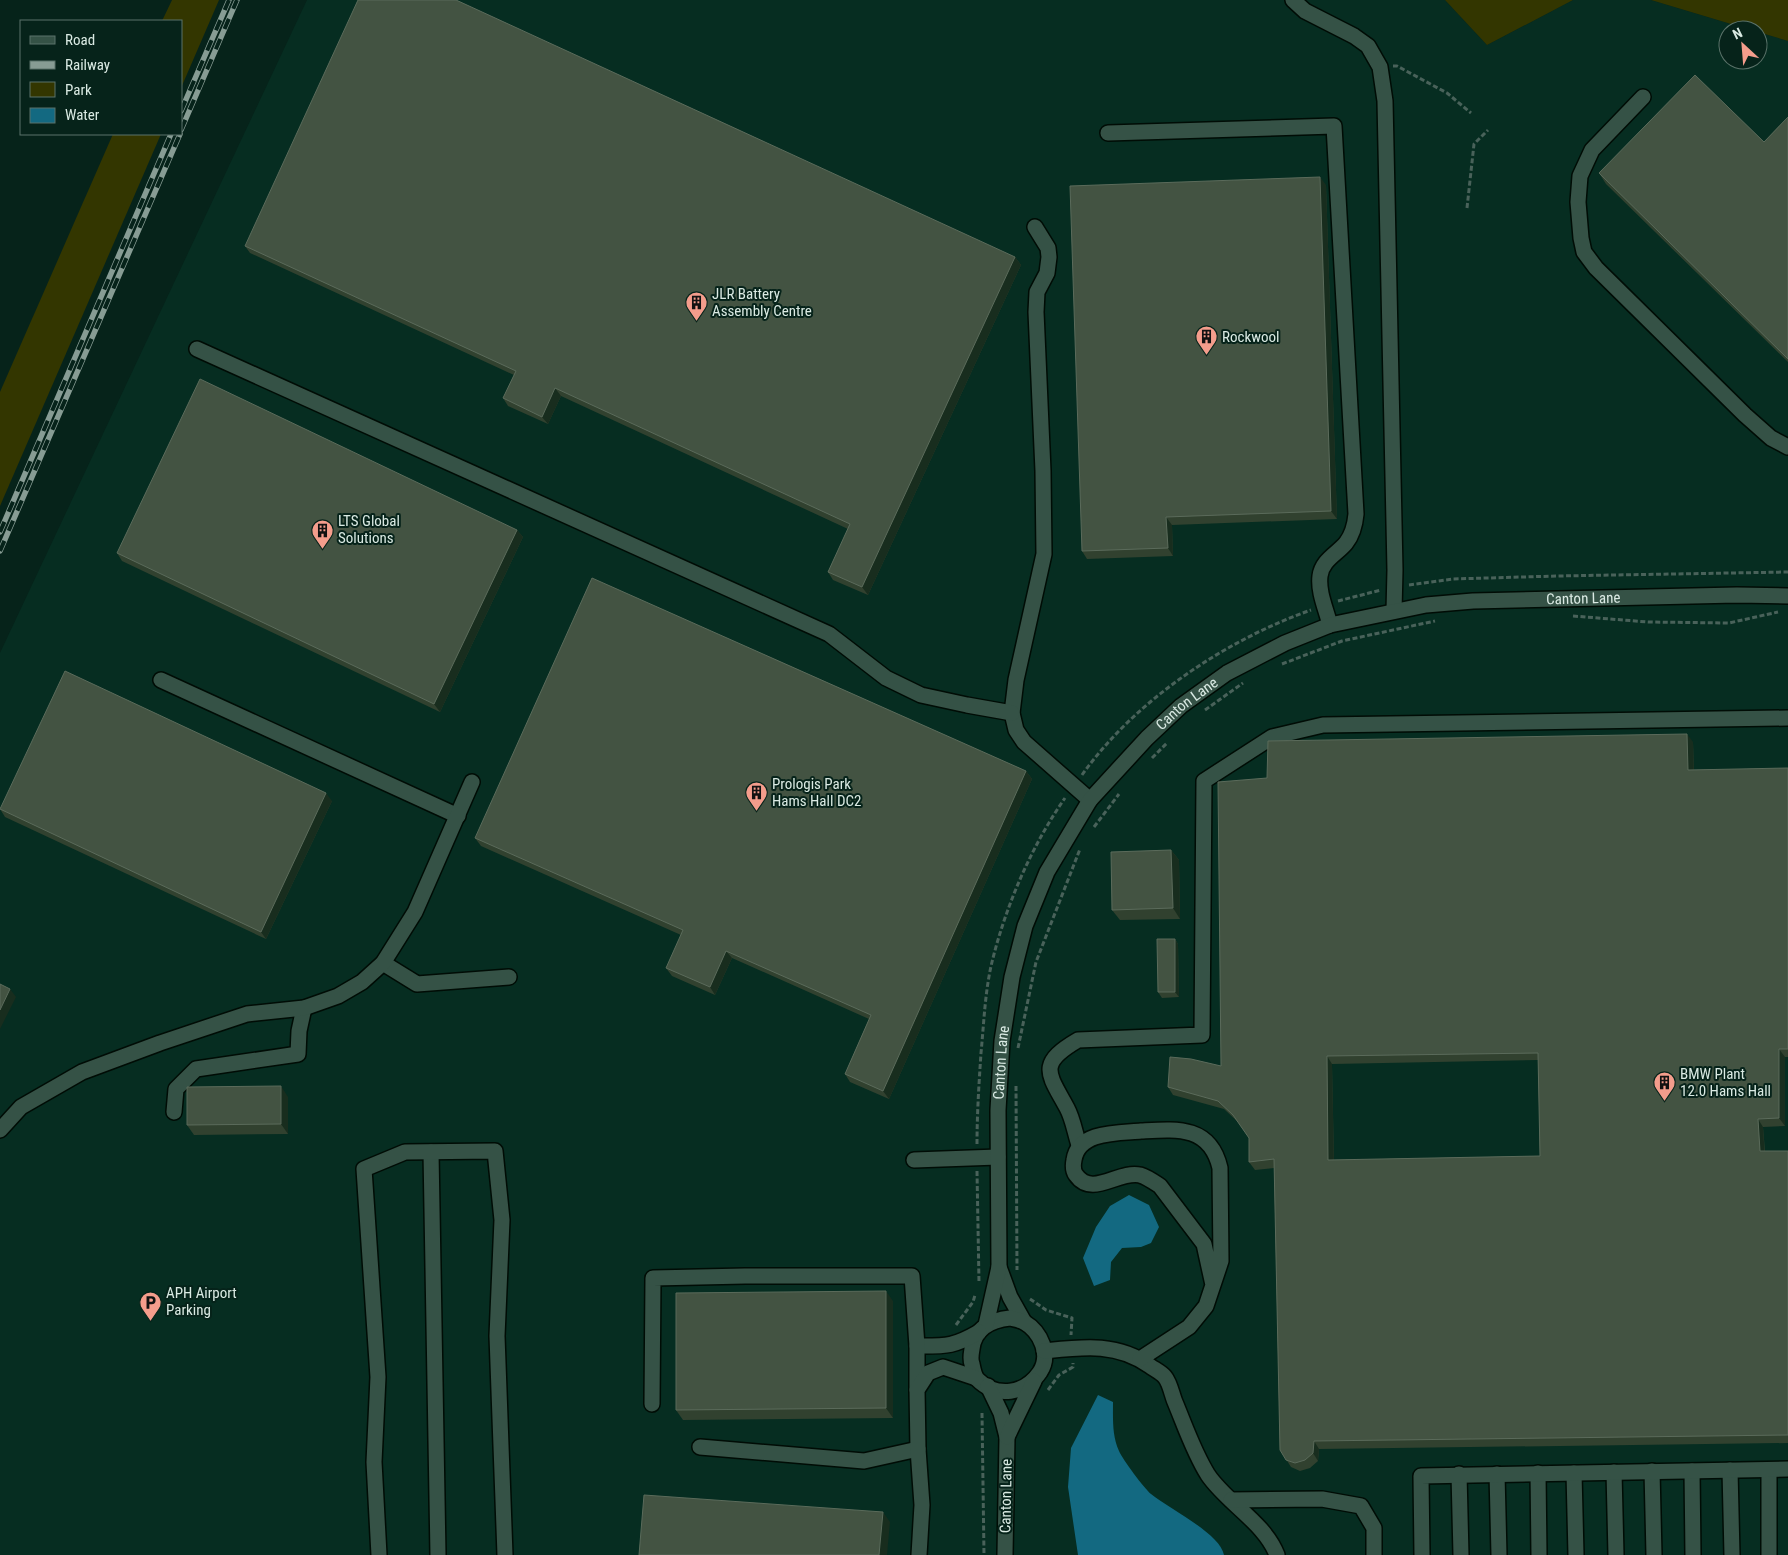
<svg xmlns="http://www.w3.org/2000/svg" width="1788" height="1555" font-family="'Roboto Condensed',sans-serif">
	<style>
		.built { fill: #062d21 }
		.green { fill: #333600 }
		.water { fill: #136981 }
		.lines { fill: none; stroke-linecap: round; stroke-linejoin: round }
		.minor-casing { stroke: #000c05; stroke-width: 18 }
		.path { stroke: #49625a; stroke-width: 3; stroke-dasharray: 5 2.5; stroke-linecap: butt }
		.minor { stroke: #355246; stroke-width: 15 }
		.rail-casing { stroke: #879c94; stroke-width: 5.5 }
		.rail { stroke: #06231a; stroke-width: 4; stroke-dasharray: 11; stroke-linecap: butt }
		.wall { fill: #31412f; fill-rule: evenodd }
		.shaded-wall { fill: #182d1e }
		.building { fill: #435342; stroke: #5b6b5b; fill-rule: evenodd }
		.labels { text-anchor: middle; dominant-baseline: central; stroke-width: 4; stroke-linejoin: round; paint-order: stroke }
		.poi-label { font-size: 15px; fill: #daeae3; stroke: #06231a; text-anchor: start }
		.street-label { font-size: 15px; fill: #daeae3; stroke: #06231a }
	</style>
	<rect width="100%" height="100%" fill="#06231a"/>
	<polygon class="built" points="307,0 1445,0 1487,45 1573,0 1651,0 1751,30 1728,30 1728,60 1758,60 1758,32 1788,41 1788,1555 0,1555 0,653"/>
	<g class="green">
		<polygon points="172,0 219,0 181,88 181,21 162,21"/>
		<polygon points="1445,0 1573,0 1487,45"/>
		<polygon points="1651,0 1788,0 1788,41 1758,32 1758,30 1751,30"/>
		<polygon points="113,134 161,134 0,506 0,392"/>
	</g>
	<g class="water">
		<polygon points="1129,1195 1149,1205 1159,1227 1151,1243 1141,1247 1122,1248 1111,1262 1110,1280 1094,1286 1083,1258 1096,1227 1110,1206"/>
		<path d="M1098,1395L1113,1402C1113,1419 1112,1436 1119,1451C1123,1460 1144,1488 1151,1494C1169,1509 1220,1533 1224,1555H1078L1068,1487L1071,1448Z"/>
	</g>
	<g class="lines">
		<defs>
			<g id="minor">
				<polyline points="1293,0 1305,11 1354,36 1368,46 1380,67 1385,101 1395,570 1394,611"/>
				<polyline points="1643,97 1592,150 1580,176 1578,202 1581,238 1584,252 1596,268 1745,415 1771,438 1788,447"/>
				<path d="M1108,133L1334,126L1356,514C1355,525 1353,534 1346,543C1337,554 1322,560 1320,576C1318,592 1326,609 1330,625"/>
				<polyline points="1035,227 1048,248 1049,257 1047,273 1037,292 1036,312 1043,471 1044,554 1016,680 1012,713 1016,730 1024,742 1090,800"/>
				<polyline points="197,349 829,634 886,678 921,695 967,705 1012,713"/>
				<polyline points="161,680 458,816"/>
				<polyline points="383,963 417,984 509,977"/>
				<polyline points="174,1112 176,1089 196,1069 298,1054 299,1031 304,1008"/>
				<polyline points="0,1130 21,1107 82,1072 160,1043 247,1014 304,1008 338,996 362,982 383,963 415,912 472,782"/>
				<path d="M1079,1145C1075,1133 1073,1119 1067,1108C1048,1073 1037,1064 1078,1040L1202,1035L1204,781L1272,737L1323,725L1788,718"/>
				<polyline points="431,1152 438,1555"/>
				<polyline points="914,1160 998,1157"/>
				<polyline points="999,1267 1010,1297 1024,1322"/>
				<path d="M1010,1318C1014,1319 1020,1320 1024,1322C1041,1332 1051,1355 1040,1372C1025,1394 997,1399 977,1379C974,1375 973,1369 972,1364C970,1359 971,1355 972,1349C974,1329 991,1320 1010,1318Z"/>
				<path id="s1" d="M986,1325L999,1267L998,1110L1002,1041L1012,977L1025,926L1047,872L1090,800L1147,738L1181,706L1227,673L1285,643L1330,625L1426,605L1473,601L1737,595L1788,596"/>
				<path d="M917,1346C946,1346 953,1347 979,1332"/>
				<path d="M1044,1351C1082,1347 1117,1342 1150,1366C1154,1369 1162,1373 1165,1377C1170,1383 1172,1395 1175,1402C1185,1426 1194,1453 1208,1475C1227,1503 1265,1523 1277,1555"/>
				<path d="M1140,1359L1189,1327L1206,1306L1221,1261L1220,1168C1210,1125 1176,1129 1141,1131C1118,1133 1078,1131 1074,1160C1073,1165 1073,1171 1076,1175C1092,1198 1119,1170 1140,1175C1147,1177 1154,1182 1160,1186L1204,1244L1213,1285"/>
				<polyline points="988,1386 1001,1413 1007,1437 1005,1555"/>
				<polyline points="652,1404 653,1278 745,1276 912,1276 917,1346 917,1390"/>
				<polyline points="1007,1437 1034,1381"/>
				<polyline points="700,1447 864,1461 918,1449"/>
				<polyline points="1730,1470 1732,1555"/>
				<polyline points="1769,1470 1769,1555"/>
				<polyline points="1652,1471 1654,1555"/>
				<polyline points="1692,1471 1693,1555"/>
				<polyline points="1614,1472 1616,1555"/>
				<polyline points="1538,1473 1539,1555"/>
				<polyline points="1574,1473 1576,1555"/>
				<polyline points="1459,1474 1461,1555"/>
				<polyline points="1497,1474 1499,1555"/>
				<polyline points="1231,1500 1322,1499 1361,1506 1374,1528 1374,1555"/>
				<polyline points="379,1555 374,1462 378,1377 364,1169 405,1152 495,1151 502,1220 497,1336 505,1555"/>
				<polyline points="919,1555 922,1505 918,1449 917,1390 928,1373 943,1367 976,1378"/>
				<polyline points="1422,1555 1421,1476 1788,1469"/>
			</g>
		</defs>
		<use href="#minor" class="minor-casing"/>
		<g class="path">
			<polyline points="1393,66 1397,66 1447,93 1471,113"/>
			<polyline points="1467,208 1474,144 1488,130"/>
			<polyline points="1409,585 1453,579 1557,576 1788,572"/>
			<polyline points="1338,601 1381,590"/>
			<polyline points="1573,616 1648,622 1729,623 1778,612"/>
			<polyline points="1282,664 1342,641 1435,621"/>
			<polyline points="1205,710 1243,683"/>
			<polyline points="1152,758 1167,743"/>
			<path d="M1082,775C1135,700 1226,640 1311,610"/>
			<polyline points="1094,827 1119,794"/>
			<polyline points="1018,1048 1036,962 1080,849"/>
			<polyline points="1016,1086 1017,1270"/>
			<path d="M977,1144C977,1114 979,1083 981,1053C984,1022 985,991 992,962C1006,905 1032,845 1065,798"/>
			<polyline points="977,1171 979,1282"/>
			<polyline points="1030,1299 1046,1310 1072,1318 1071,1335"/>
			<polyline points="956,1325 973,1302 975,1295"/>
			<polyline points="1048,1390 1059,1375 1073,1367 1073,1363"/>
			<polyline points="982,1413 984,1555"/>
		</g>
		<use href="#minor" class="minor"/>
		<defs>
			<g id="rail">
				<polyline points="181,111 229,0"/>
				<polyline points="181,130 237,0"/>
				<polyline points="0,532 171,134"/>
				<polyline points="0,551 180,134"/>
			</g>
		</defs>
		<use href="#rail" class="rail-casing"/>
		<use href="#rail" class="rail"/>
	</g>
	<g class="wall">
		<polygon points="1788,117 1788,362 1606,184 1599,173 1764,142"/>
		<polygon points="1326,185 1337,519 1172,525 1173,556 1087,559 1082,551"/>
		<polygon points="245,246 1015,257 1021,265 868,595 833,580 828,572 848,529 561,396 548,424 508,406 503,398 514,375 250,253"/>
		<polygon points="517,530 523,537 440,712 122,561 117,553"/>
		<path d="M1693,742L1694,770L1788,768V1057H1785V1126L1763,1127L1765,1151H1788V1443L1319,1449L1318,1461L1310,1468L1300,1471L1291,1467L1280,1450L1274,1168L1255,1170L1249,1162V1138L1238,1122L1224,1109L1173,1095L1168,1087L1221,1066ZM1538,1060L1540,1156L1334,1160L1332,1064Z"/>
		<polygon points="1026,771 1032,779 889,1099 850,1082 845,1074 869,1019 732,958 715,995 672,976 666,968 681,935 481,846 475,838"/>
		<polygon points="332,801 266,939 5,817 0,809"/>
		<polygon points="1171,850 1179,860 1180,919 1120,920 1112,910"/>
		<polygon points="1175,939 1178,944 1179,997 1162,998 1158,992"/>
		<polygon points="288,1097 288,1134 194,1135 187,1125"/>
		<polygon points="893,1301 893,1418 683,1420 676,1410"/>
	</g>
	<g class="shaded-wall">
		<polygon points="1320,177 1326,185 1337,519 1331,511"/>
		<polygon points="1015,257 1021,265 868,595 862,587"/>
		<polygon points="555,388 561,396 548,424 542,417"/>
		<polygon points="1166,517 1172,525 1173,556 1168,548"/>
		<polygon points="517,530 523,537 440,712 434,704"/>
		<polygon points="1687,734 1693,742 1694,778 1688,770"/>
		<polygon points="1026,771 1032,779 889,1099 883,1091"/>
		<polygon points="326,793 332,801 266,939 261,932"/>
		<polygon points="1171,850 1179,860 1180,919 1173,908"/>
		<polygon points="1175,939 1178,944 1179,997 1175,992"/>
		<polygon points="726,951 732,958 715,995 710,987"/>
		<polygon points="10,989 16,997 0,1029 0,1010"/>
		<polygon points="1779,1049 1785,1057 1785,1126 1779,1118"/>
		<polygon points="1327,1056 1332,1064 1334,1168 1328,1160"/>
		<polygon points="281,1086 288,1097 288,1134 281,1124"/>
		<polygon points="1758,1119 1763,1127 1765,1159 1760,1151"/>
		<polygon points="886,1291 893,1301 893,1418 886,1408"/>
		<polygon points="1314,1441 1319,1449 1318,1461 1313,1453"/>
		<polygon points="883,1512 890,1522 887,1555 879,1555"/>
	</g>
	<g class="building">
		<polygon points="358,0 456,0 1015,257 862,587 828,572 850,524 555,388 542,417 503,398 516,371 245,246"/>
		<polygon points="1695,75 1764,142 1788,117 1788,359 1599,173"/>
		<polygon points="1320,177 1331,511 1166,517 1168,548 1082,551 1070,186"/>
		<polygon points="200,379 517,530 434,704 117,553"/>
		<polygon points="592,578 1026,771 883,1091 845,1074 871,1015 726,951 710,987 666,968 683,930 475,838"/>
		<polygon points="65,671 326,793 261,932 0,809"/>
		<path d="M1687,734L1688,770L1788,768V1049H1779V1118L1758,1119L1760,1151H1788V1435L1314,1441L1313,1453L1305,1460L1295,1463L1286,1460L1280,1450L1274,1159L1249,1162V1138L1233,1115L1218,1101L1168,1087L1170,1057L1191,1059L1221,1066L1218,782L1267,778L1268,741ZM1538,1053L1540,1156L1328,1160L1327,1056Z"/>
		<polygon points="1171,850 1173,908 1112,910 1111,852"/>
		<polygon points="1157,939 1175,939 1175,992 1158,992"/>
		<polygon points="0,984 10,989 0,1010"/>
		<polygon points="281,1086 281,1124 187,1125 187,1087"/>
		<polygon points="886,1291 886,1408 676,1410 676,1293"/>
		<polygon points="644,1495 883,1512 879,1555 639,1555"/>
	</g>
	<defs>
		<symbol id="building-pin" viewBox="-11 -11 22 30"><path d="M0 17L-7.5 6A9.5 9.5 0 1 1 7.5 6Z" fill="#f49d8c" stroke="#06231a"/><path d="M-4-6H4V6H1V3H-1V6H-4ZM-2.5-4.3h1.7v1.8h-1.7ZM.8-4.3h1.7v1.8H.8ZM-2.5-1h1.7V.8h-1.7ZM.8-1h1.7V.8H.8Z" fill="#111"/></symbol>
		<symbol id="parking-pin" viewBox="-11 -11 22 30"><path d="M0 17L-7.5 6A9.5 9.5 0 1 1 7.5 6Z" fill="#f49d8c" stroke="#06231a"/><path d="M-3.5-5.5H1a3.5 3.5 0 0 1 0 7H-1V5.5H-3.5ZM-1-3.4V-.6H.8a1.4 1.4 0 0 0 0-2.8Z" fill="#111"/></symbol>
	</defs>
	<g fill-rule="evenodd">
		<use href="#building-pin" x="684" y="290" width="25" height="34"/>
		<use href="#building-pin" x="1194" y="324" width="25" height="34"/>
		<use href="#building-pin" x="310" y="518" width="25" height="34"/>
		<use href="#building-pin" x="744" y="780" width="25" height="34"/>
		<use href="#building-pin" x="1652" y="1070" width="25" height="34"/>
		<use href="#parking-pin" x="138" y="1290" width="25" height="34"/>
	</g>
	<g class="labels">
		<g class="poi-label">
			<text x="712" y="294">JLR Battery<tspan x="712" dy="17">Assembly Centre</tspan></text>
			<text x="1222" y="337">Rockwool</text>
			<text x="338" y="521">LTS Global<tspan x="338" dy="17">Solutions</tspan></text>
			<text x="772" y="784">Prologis Park<tspan x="772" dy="17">Hams Hall DC2</tspan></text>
			<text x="1680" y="1074">BMW Plant<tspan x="1680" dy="17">12.0 Hams Hall</tspan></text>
			<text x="166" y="1293">APH Airport<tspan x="166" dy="17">Parking</tspan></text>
		</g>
		<g class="street-label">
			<text stroke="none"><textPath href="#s1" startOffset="1102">Canton Lane</textPath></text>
			<text stroke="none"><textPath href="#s1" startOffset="682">Canton Lane</textPath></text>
			<text stroke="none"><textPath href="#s1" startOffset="264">Canton Lane</textPath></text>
			<text transform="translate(1006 1496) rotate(-89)">Canton Lane</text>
		</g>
	</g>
	<rect x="20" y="20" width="162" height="115" fill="#06231a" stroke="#5b736a"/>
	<rect x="30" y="36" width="25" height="8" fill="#355246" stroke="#5b736a"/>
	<text x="65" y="45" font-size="15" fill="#daeae3">Road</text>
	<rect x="30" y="61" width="25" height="8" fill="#879c94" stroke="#5b736a"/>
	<text x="65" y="70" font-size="15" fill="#daeae3">Railway</text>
	<rect x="30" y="82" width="25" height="15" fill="#333600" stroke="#5b736a"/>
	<text x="65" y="95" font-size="15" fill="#daeae3">Park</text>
	<rect x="30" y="108" width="25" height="15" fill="#136981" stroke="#5b736a"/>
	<text x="65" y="120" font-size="15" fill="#daeae3">Water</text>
	<g transform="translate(1743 45) rotate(334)"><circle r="24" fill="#06231a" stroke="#5b736a"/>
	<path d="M0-4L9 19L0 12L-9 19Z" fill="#f49d8c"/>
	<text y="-8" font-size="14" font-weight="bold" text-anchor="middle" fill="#daeae3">N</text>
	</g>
</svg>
